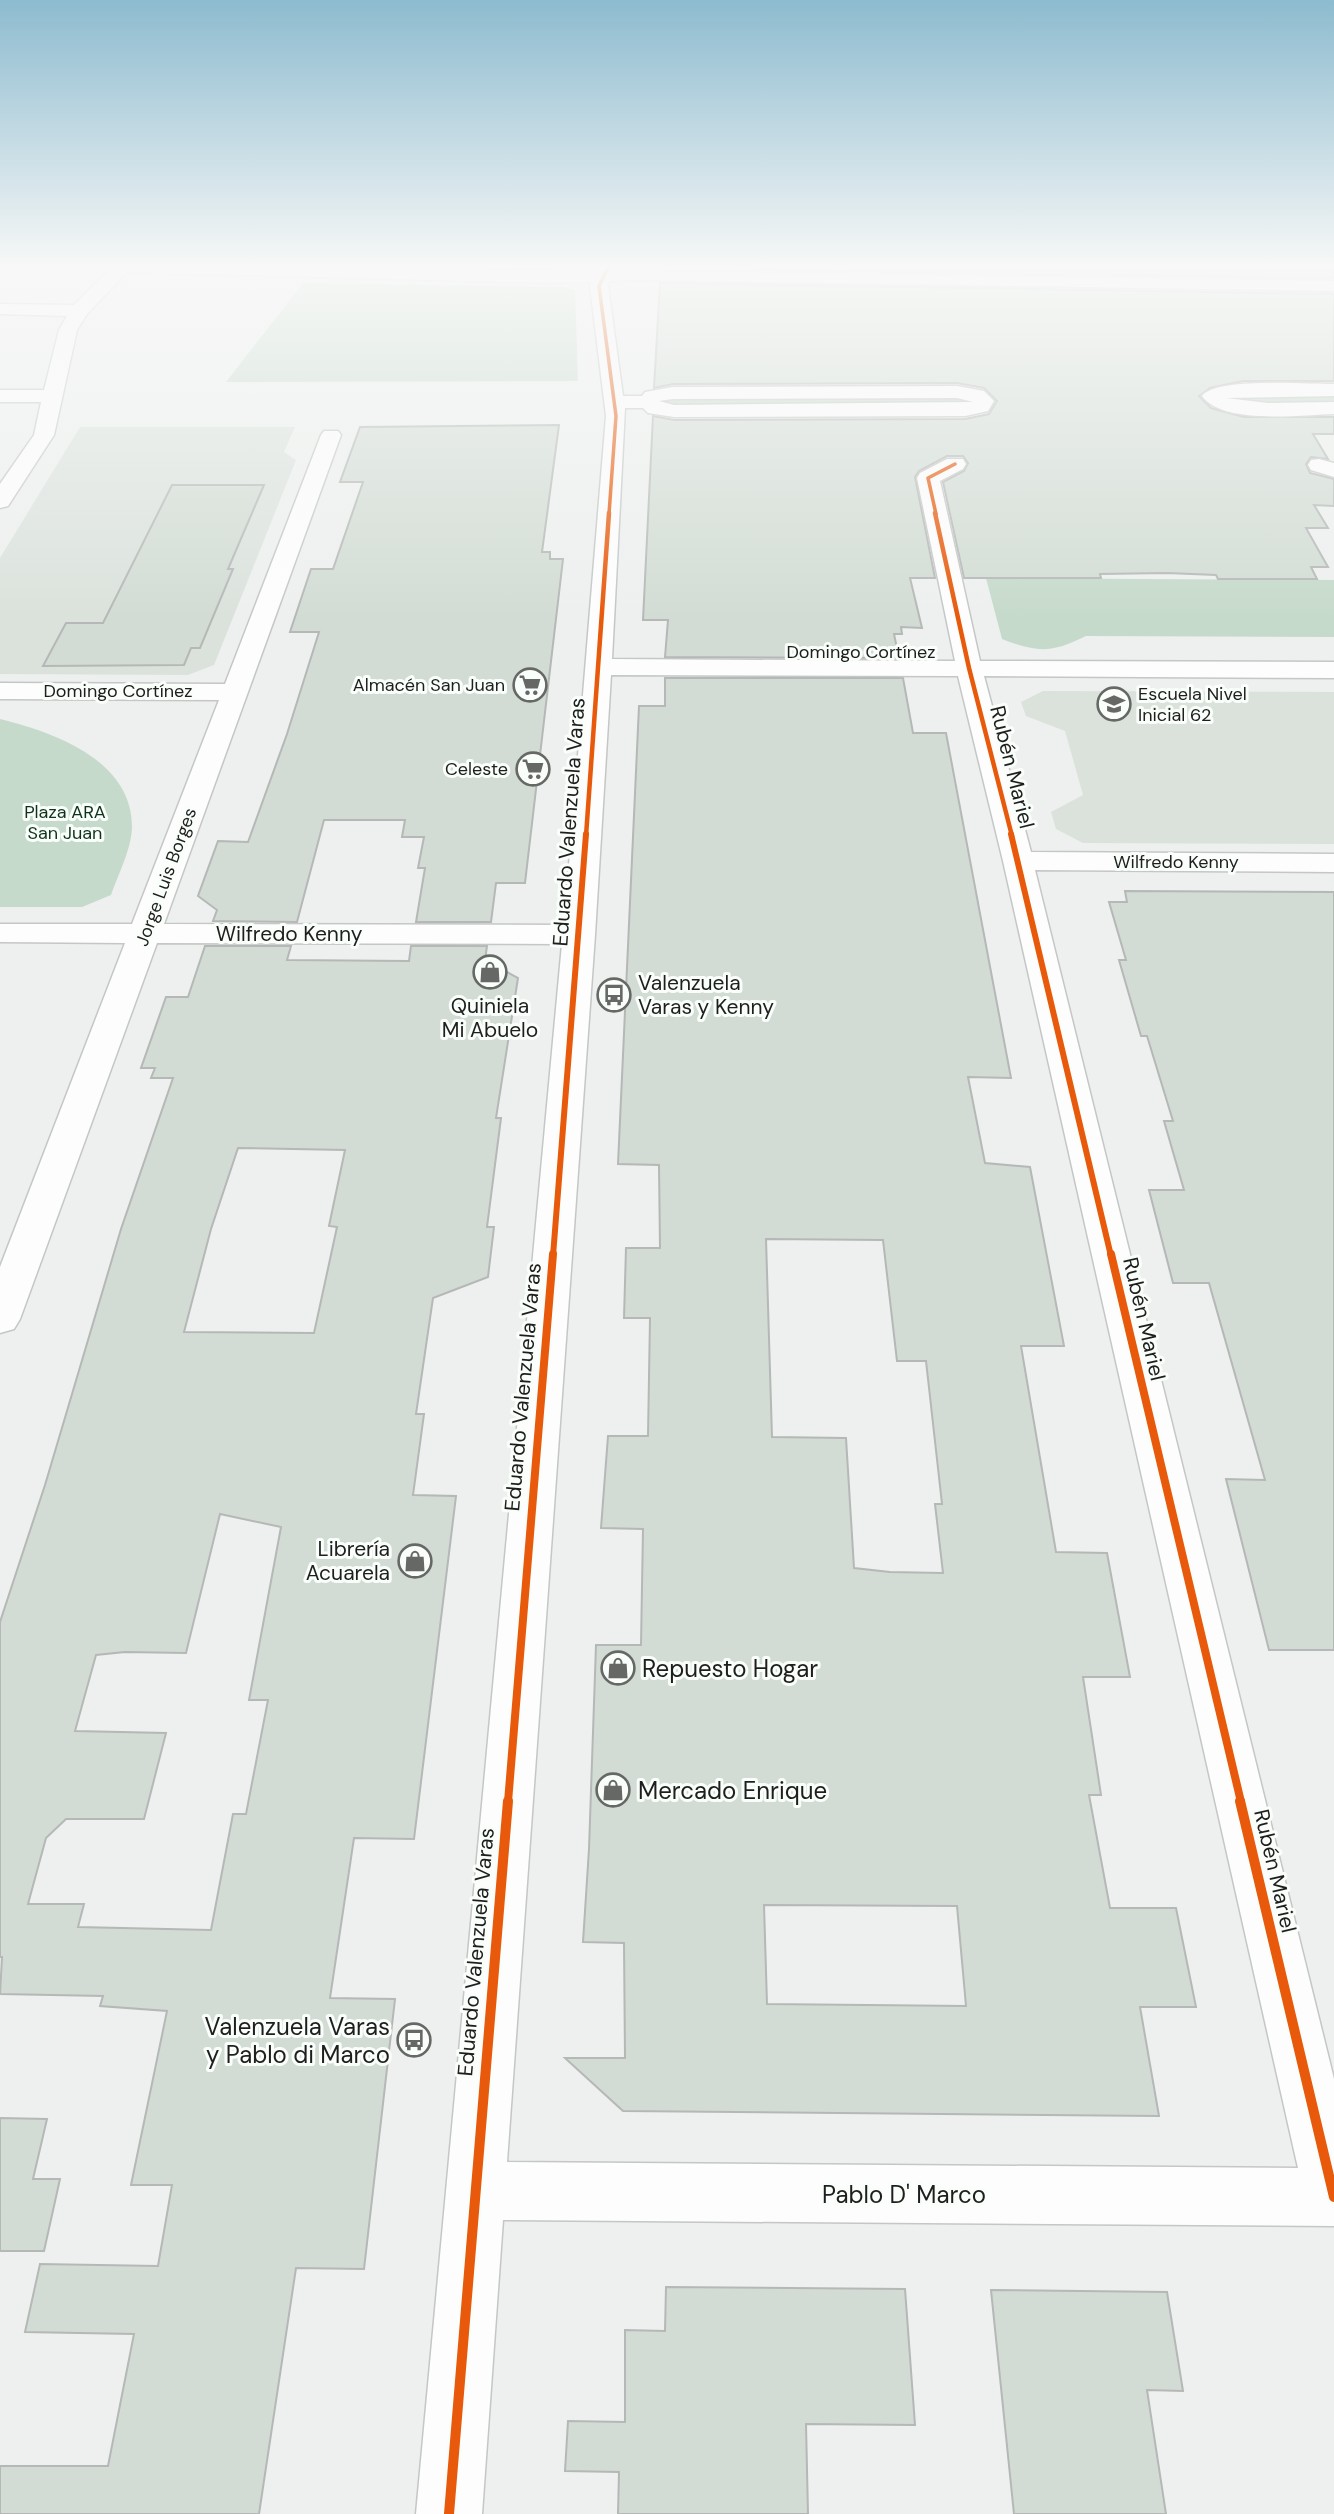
<svg xmlns="http://www.w3.org/2000/svg" width="1334" height="2514" font-family="'DM Sans',sans-serif">
	<style>
		.built { fill: #dbe2dc }
		.green { fill: #c6dacb }
		.building { fill: #d2dcd4; stroke: #b5b8b6; stroke-width: 2; fill-rule: evenodd }
		.lines { fill: none; stroke-linecap: round; stroke-linejoin: round }
		.minor-casing { stroke: #c4c7c5; stroke-width: 3 }
		.minor { fill: #fcfdfc; fill-rule: evenodd }
		.cycleway-far4-casing { stroke: #f9fefa; stroke-width: 6 }
		.cycleway-far3-casing { stroke: #f9fefa; stroke-width: 7 }
		.cycleway-far2-casing { stroke: #f9fefa; stroke-width: 10 }
		.cycleway-far1-casing { stroke: #f9fefa; stroke-width: 12 }
		.cycleway-casing { stroke: #f9fefa; stroke-width: 15 }
		.cycleway-far4 { stroke: #e8590c; stroke-width: 3.5 }
		.cycleway-far3 { stroke: #e8590c; stroke-width: 4.5 }
		.cycleway-far2 { stroke: #e8590c; stroke-width: 6 }
		.cycleway-far1 { stroke: #e8590c; stroke-width: 8 }
		.cycleway { stroke: #e8590c; stroke-width: 10 }
		.labels { text-anchor: middle; dominant-baseline: central; stroke-width: 6; stroke-linejoin: round; paint-order: stroke }
		.far-street-label { font-size: 18px; fill: #1d1e1d; stroke: #f9fefa }
		.far-poi-label { font-size: 18px; fill: #1d1e1d; stroke: #f9fefa; text-anchor: end }
		.far-park-label { font-size: 18px; fill: #0e331a; stroke: #f9fefa }
		.street-label { font-size: 21px; fill: #1d1e1d; stroke: #f9fefa }
		.poi-label { font-size: 21px; fill: #1d1e1d; stroke: #f9fefa; text-anchor: start }
		.near-poi-label { font-size: 24px; fill: #1d1e1d; stroke: #f9fefa; text-anchor: start }
		.near-street-label { font-size: 24px; fill: #1d1e1d; stroke: #f9fefa }
	</style>
	<rect width="100%" height="100%" fill="#edf0ee"/>
	<g class="built">
		<polygon points="80,427 295,427 284,452 296,460 214,665 188,675 0,674 0,558"/>
		<polygon points="1043,691 1334,692 1334,844 1083,843 1056,829 1051,812 1083,795 1065,731 1026,716 1021,702"/>
	</g>
	<g class="green">
		<polygon points="303,283 563,287 575,290 578,381 226,382"/>
		<polygon points="1334,395 1334,404 1241,404 1230,399"/>
		<polygon points="963,397 973,402 662,405 658,400"/>
		<path d="M986,578L1334,580V637L1086,636C1052,653 1038,653 1002,639Z"/>
		<path d="M0,719C53,732 133,760 132,828C131,850 118,875 111,895L82,907H0Z"/>
	</g>
	<g class="building">
		<polygon points="757,266 1334,266 1334,278 757,270"/>
		<polygon points="660,283 1334,294 1334,381 1243,381 1210,388 1199,396 1211,408 1244,417 1334,417 1334,434 1313,434 1328,459 1311,457 1306,464 1310,473 1334,479 1334,506 1314,505 1328,528 1306,528 1328,567 1311,567 1317,579 1218,579 1216,575 1167,573 1100,574 1101,578 964,578 943,482 964,471 968,463 963,456 947,456 919,471 915,477 935,578 910,578 922,628 901,627 902,634 894,634 899,658 665,657 668,620 643,620 653,416 674,420 965,419 989,414 997,401 984,388 957,383 673,384 654,388"/>
		<polygon points="559,425 542,552 550,552 550,559 563,559 525,883 496,883 491,922 416,922 425,868 418,868 424,837 402,837 405,820 324,820 297,922 213,921 217,910 198,896 218,841 248,842 287,734 319,632 290,632 311,569 333,569 363,482 340,482 360,427"/>
		<polygon points="172,485 264,485 228,569 233,569 200,648 191,648 184,665 43,666 66,623 103,623"/>
		<path d="M665,678H903L913,733H946L1011,1078L968,1077L985,1163L1030,1167L1064,1346H1021L1056,1552L1107,1553L1130,1677H1083L1101,1795H1089L1110,1908H1176L1196,2007H1140L1159,2116L623,2111L565,2058H625L624,1943L583,1942L589,1849L596,1645H641L643,1529L601,1528L608,1436H648L650,1318H624L626,1248H660L659,1165L618,1164L639,706H665ZM766,1239L883,1240L897,1361H926L942,1504H935L943,1573L890,1572L854,1568L846,1438L772,1437ZM764,1905L957,1906L966,2006L767,2004Z"/>
		<polygon points="1125,891 1334,892 1334,1650 1269,1650 1226,1479 1265,1480 1209,1283 1173,1283 1149,1190 1184,1190 1164,1121 1173,1121 1147,1036 1141,1036 1119,960 1126,960 1109,902 1127,902"/>
		<path d="M205,946H291L287,960L409,961L411,946H487L485,960L518,978L496,1118H501L487,1227H494L488,1277L433,1298L416,1414H424L413,1495L456,1496L414,1839L354,1838L330,1998L395,1999L364,2269L296,2268L259,2514H0V2466H108L134,2334L25,2332L40,2264L158,2266L172,2185H131L167,2011L100,2006L103,1996L0,1994L2,1957H0V1622L45,1485L121,1229L173,1078H151L155,1068H141L166,997H188ZM238,1148L345,1150L329,1226L337,1227L314,1333L184,1332L211,1229ZM220,1514L281,1527L249,1700H268L246,1814H233L211,1930L78,1927L84,1904H28L46,1838L66,1819H144L166,1733L75,1731L96,1655L125,1652L186,1653Z"/>
		<polygon points="0,2118 47,2119 33,2179 60,2179 44,2251 0,2251"/>
		<polygon points="666,2287 905,2289 915,2425 806,2424 808,2514 618,2514 619,2472 565,2471 568,2421 625,2422 625,2330 665,2331"/>
		<polygon points="991,2290 1167,2292 1183,2391 1147,2390 1166,2514 1014,2514"/>
	</g>
	<g class="lines">
		<defs>
			<g id="minor">
				<path d="M113,266L598,271L600,266H617L615,271L1334,281V291L643,280L610,281L608,286L623,396H642L645,392L673,387L957,386L984,391L994,401L988,411L965,416L674,417L648,413L643,408H625L612,659L955,661L917,478L920,473L947,459H963L966,464L963,469L940,481L980,661L1334,662V678L984,676L1031,852L1334,854V872L1035,870L1334,2079V2226L503,2220L482,2514H416L562,944L157,943L20,1319L14,1329L0,1333V1267L125,943L0,942V924H132L219,700L0,699V683L225,684L321,435L324,431H338L341,435L164,924L564,925L606,416L590,286L592,282L547,283L127,272L87,314L77,330L54,435L8,506L0,508V484L34,435L41,402H0V390H44L59,330L67,316L0,314V304L74,305ZM957,398L973,402L674,405L659,401L673,399ZM611,675L958,676L1003,861L1298,2168L507,2162L595,935Z"/>
				<path d="M1334,384V396L1226,398L1268,403L1334,402V414C1301,415 1223,425 1202,396C1216,377 1308,384 1334,384Z"/>
				<polygon points="1319,459 1334,463 1334,477 1311,470 1308,465 1311,460"/>
			</g>
		</defs>
		<use href="#minor" class="minor-casing"/>
		<use href="#minor" class="minor"/>
		<defs>
			<g id="cycleway-far4">
				<polyline points="609,514 616,416 599,286 609,266"/>
				<polyline points="936,514 928,478 955,464"/>
			</g>
			<g id="cycleway-far3">
				<polyline points="935,513 969,668 1012,836"/>
				<polyline points="586,836 609,513"/>
			</g>
			<g id="cycleway-far2">
				<polyline points="1011,834 1111,1256"/>
				<polyline points="553,1256 586,834"/>
			</g>
			<g id="cycleway-far1">
				<polyline points="1111,1254 1241,1802"/>
				<polyline points="508,1802 553,1254"/>
			</g>
			<g id="cycleway">
				<polyline points="1240,1801 1334,2197"/>
				<polyline points="449,2514 508,1801"/>
			</g>
		</defs>
		<use href="#cycleway-far4" class="cycleway-far4-casing"/>
		<use href="#cycleway-far3" class="cycleway-far3-casing"/>
		<use href="#cycleway-far2" class="cycleway-far2-casing"/>
		<use href="#cycleway-far1" class="cycleway-far1-casing"/>
		<use href="#cycleway" class="cycleway-casing"/>
		<use href="#cycleway-far4" class="cycleway-far4"/>
		<use href="#cycleway-far3" class="cycleway-far3"/>
		<use href="#cycleway-far2" class="cycleway-far2"/>
		<use href="#cycleway-far1" class="cycleway-far1"/>
		<use href="#cycleway" class="cycleway"/>
	</g>
	<linearGradient id="sky" x2="0" y2="1"><stop stop-color="#8dbbcf"/><stop offset="0.43" stop-color="#f7f8f7"/><stop offset="1" stop-color="#f7f8f7" stop-opacity="0"/></linearGradient>
	<rect width="1334" height="618" fill="url(#sky)"/>
	<defs>
		<symbol id="supermarket-ring" viewBox="-11 -11 22 22"><circle r="9.5" fill="#f9fefa" stroke="#666866" stroke-width="1.5"/><path d="M-6-5.5h2.5l.6 2H6L4.5 2H-2.5L-4.4-4H-6ZM-1.5 3.2a1.3 1.3 0 1 0 .1 0ZM3 3.2a1.3 1.3 0 1 0 .1 0Z" fill="#666866"/></symbol>
		<symbol id="school-ring" viewBox="-11 -11 22 22"><circle r="9.5" fill="#f9fefa" stroke="#666866" stroke-width="1.5"/><path d="M0-5L7-2L0 1L-7-2ZM-4 1L0 2.5L4 1V4Q0 6-4 4Z" fill="#666866"/></symbol>
		<symbol id="shop-ring" viewBox="-11 -11 22 22"><circle r="9.5" fill="#f9fefa" stroke="#666866" stroke-width="1.5"/><path d="M-5-2.5h2.3a2.7 3.5 0 0 1 5.4 0H5L5.5 6h-11ZM-1.5-2.5h3a1.5 2.3 0 0 0-3 0Z" fill="#666866"/></symbol>
		<symbol id="bus-ring" viewBox="-11 -11 22 22"><circle r="9.5" fill="#f9fefa" stroke="#666866" stroke-width="1.5"/><path d="M-5-6H5V4H4V6H2V4H-2V6H-4V4H-5ZM-3.5-4V0h7V-4ZM-3.5 1.2v1.5H-2V1.2ZM2 1.2v1.5H3.5V1.2Z" fill="#666866"/></symbol>
	</defs>
	<g fill-rule="evenodd">
		<use href="#supermarket-ring" x="511" y="666" width="38" height="38"/>
		<use href="#school-ring" x="1095" y="685" width="38" height="38"/>
		<use href="#supermarket-ring" x="514" y="750" width="38" height="38"/>
		<use href="#shop-ring" x="471" y="953" width="38" height="38"/>
		<use href="#bus-ring" x="595" y="976" width="38" height="38"/>
		<use href="#shop-ring" x="396" y="1542" width="38" height="38"/>
		<use href="#shop-ring" x="599" y="1649" width="38" height="38"/>
		<use href="#shop-ring" x="594" y="1771" width="38" height="38"/>
		<use href="#bus-ring" x="395" y="2021" width="38" height="38"/>
	</g>
	<g class="labels">
		<g class="far-street-label">
			<text x="861" y="652">Domingo Cortínez</text>
			<text x="118" y="691">Domingo Cortínez</text>
			<text x="1176" y="862">Wilfredo Kenny</text>
			<text transform="translate(166 877) rotate(-70)">Jorge Luis Borges</text>
		</g>
		<g class="far-poi-label">
			<text x="505" y="685">Almacén San Juan</text>
			<text x="1138" y="694" text-anchor="start">Escuela Nivel<tspan x="1138" dy="21">Inicial 62</tspan></text>
			<text x="508" y="769">Celeste</text>
		</g>
		<g class="far-park-label">
			<text x="65" y="812">Plaza ARA<tspan x="65" dy="21">San Juan</tspan></text>
		</g>
		<g class="street-label">
			<text transform="translate(1012 767) rotate(76)">Rubén Mariel</text>
			<text transform="translate(569 822) rotate(-86)">Eduardo Valenzuela Varas</text>
			<text x="289" y="934">Wilfredo Kenny</text>
			<text transform="translate(1144 1319) rotate(77)">Rubén Mariel</text>
			<text transform="translate(523 1387) rotate(-85)">Eduardo Valenzuela Varas</text>
			<text transform="translate(1275 1871) rotate(77)">Rubén Mariel</text>
			<text transform="translate(476 1952) rotate(-85)">Eduardo Valenzuela Varas</text>
		</g>
		<g class="poi-label">
			<text x="638" y="983">Valenzuela<tspan x="638" dy="24">Varas y Kenny</tspan></text>
			<text x="490" y="1006" text-anchor="middle">Quiniela<tspan x="490" dy="24">Mi Abuelo</tspan></text>
			<text x="390" y="1549" text-anchor="end">Librería<tspan x="390" dy="24">Acuarela</tspan></text>
		</g>
		<g class="near-poi-label">
			<text x="642" y="1668">Repuesto Hogar</text>
			<text x="638" y="1790">Mercado Enrique</text>
			<text x="390" y="2026" text-anchor="end">Valenzuela Varas<tspan x="390" dy="28">y Pablo di Marco</tspan></text>
		</g>
		<g class="near-street-label">
			<text x="904" y="2194">Pablo D' Marco</text>
		</g>
	</g>
</svg>
